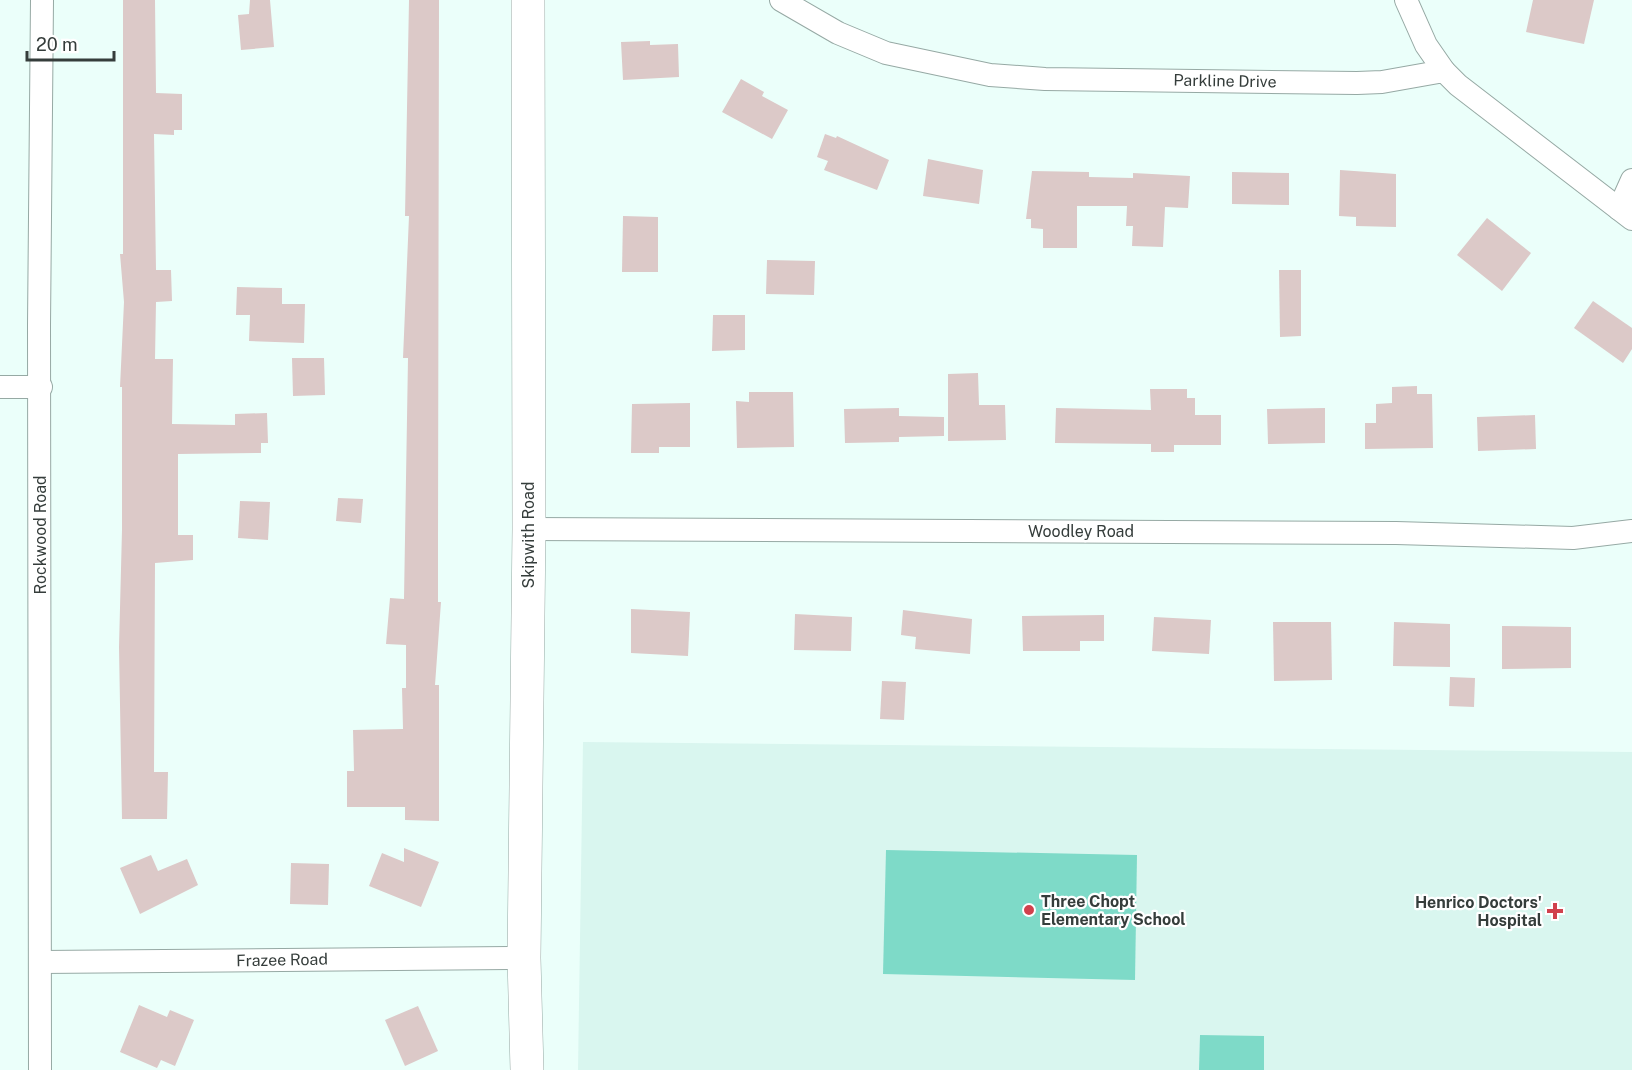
<svg xmlns="http://www.w3.org/2000/svg" width="1632" height="1070" font-family="'Public Sans',sans-serif">
	<style>
		.built { fill: #d9f6ef }
		.green { fill: #7edac8 }
		.building { fill: #dcc9c8 }
		.lines { fill: none; stroke-linecap: round; stroke-linejoin: round }
		.street-casing { stroke: #96a9a4; stroke-width: 24 }
		.secondary-casing { stroke: #96a9a4; stroke-width: 34 }
		.street { stroke: #fff; stroke-width: 22 }
		.secondary { stroke: #fff; stroke-width: 33 }
		.poi-dot { fill: #d1414d; stroke: #fff; stroke-width: 2 }
		.labels { text-anchor: middle; dominant-baseline: central; stroke-width: 4.5; stroke-linejoin: round; paint-order: stroke }
		.street-label { font-size: 16px; fill: #353d3b; stroke: #fff }
		.poi-label { font-size: 16px; font-weight: bold; fill: #353d3b; stroke: #fff; text-anchor: start }
	</style>
	<rect width="100%" height="100%" fill="#ebfffa"/>
	<polygon class="built" points="583,742 1632,752 1632,1070 578,1070"/>
	<g class="green">
		<polygon points="886,850 1137,855 1135,980 883,974"/>
		<polygon points="1200,1035 1264,1036 1264,1070 1199,1070"/>
	</g>
	<g class="building">
		<polygon points="123,0 155,0 156,93 182,94 182,130 174,130 174,135 154,134 156,270 171,270 172,301 156,302 155,359 173,359 172,424 235,425 235,414 267,413 268,443 261,443 261,453 178,454 178,535 193,535 193,560 155,563 154,772 168,772 167,819 122,819 119,647 122,530 122,387 120,387 124,302 120,254 123,254"/>
		<polygon points="250,0 270,0 274,47 241,50 238,15 249,14"/>
		<polygon points="409,0 439,0 438,545 438,602 441,602 435,685 439,685 439,821 405,820 405,807 347,807 347,771 354,771 353,730 403,729 402,688 406,688 406,645 386,644 390,598 404,599 408,358 403,358 409,216 405,216"/>
		<polygon points="1533,0 1594,0 1584,44 1526,32"/>
		<polygon points="650,41 650,45 678,44 679,77 623,80 621,42"/>
		<polygon points="741,79 764,92 762,96 788,110 772,139 722,112"/>
		<polygon points="825,134 836,138 837,136 889,160 877,190 824,170 828,161 817,157"/>
		<polygon points="928,159 983,170 979,204 923,196"/>
		<polygon points="1340,170 1396,174 1396,227 1356,226 1356,217 1339,216"/>
		<polygon points="1032,171 1089,172 1089,177 1133,178 1133,173 1190,176 1188,208 1165,207 1163,247 1132,246 1133,226 1126,226 1127,206 1077,206 1077,248 1043,248 1043,229 1031,228 1031,219 1026,219"/>
		<polygon points="1232,172 1289,173 1289,205 1232,204"/>
		<polygon points="623,216 658,217 658,272 622,272"/>
		<polygon points="1487,218 1531,253 1502,291 1457,255"/>
		<polygon points="767,260 815,261 814,295 766,294"/>
		<polygon points="1279,270 1301,270 1301,336 1280,337"/>
		<polygon points="237,287 282,288 282,304 305,304 304,343 249,341 250,315 236,315"/>
		<polygon points="1593,301 1632,328 1632,349 1623,363 1574,328"/>
		<polygon points="713,315 745,315 745,350 712,351"/>
		<polygon points="292,358 324,358 325,395 293,396"/>
		<polygon points="978,373 979,405 1005,405 1006,440 948,441 948,374"/>
		<polygon points="1417,386 1417,394 1432,394 1433,448 1365,449 1365,423 1376,423 1376,404 1392,403 1392,387"/>
		<polygon points="1150,389 1187,389 1187,398 1195,398 1195,415 1221,415 1221,445 1174,445 1174,452 1151,452 1151,444 1055,443 1056,408 1151,410"/>
		<polygon points="749,392 793,392 794,447 737,448 736,401 749,402"/>
		<polygon points="690,403 690,447 659,447 659,453 631,453 632,404"/>
		<polygon points="899,408 899,416 944,417 944,436 899,437 899,442 845,443 844,409"/>
		<polygon points="1325,408 1325,443 1268,444 1267,409"/>
		<polygon points="1535,415 1536,449 1478,451 1477,417"/>
		<polygon points="338,498 363,499 361,523 336,521"/>
		<polygon points="240,501 270,502 268,540 238,538"/>
		<polygon points="631,609 690,612 688,656 631,653"/>
		<polygon points="903,610 972,619 970,654 915,649 916,637 901,635"/>
		<polygon points="795,614 852,617 851,651 794,650"/>
		<polygon points="1104,615 1104,641 1080,641 1080,651 1023,651 1022,616"/>
		<polygon points="1154,617 1211,620 1209,654 1152,651"/>
		<polygon points="1273,622 1331,622 1332,680 1274,681"/>
		<polygon points="1394,622 1450,624 1450,667 1393,666"/>
		<polygon points="1502,626 1571,627 1571,668 1502,669"/>
		<polygon points="1450,677 1475,678 1474,707 1449,706"/>
		<polygon points="882,681 906,682 904,720 880,719"/>
		<polygon points="404,848 439,862 421,907 369,886 382,853 404,862"/>
		<polygon points="151,855 158,871 187,859 198,885 140,914 120,868"/>
		<polygon points="291,863 329,864 328,905 290,904"/>
		<polygon points="139,1005 167,1017 170,1010 194,1020 175,1066 161,1060 157,1068 120,1052"/>
		<polygon points="418,1006 438,1051 405,1066 385,1020"/>
	</g>
	<g class="lines">
		<defs>
			<g id="street">
				<polyline points="781,0 838,33 886,53 990,75 1045,79 1357,83 1382,82 1444,71 1458,85 1632,219"/>
				<polyline points="1406,0 1426,45 1444,71"/>
				<polyline points="1619,209 1632,180"/>
				<polyline points="0,387 41,387"/>
				<polyline points="529,529 1396,533 1573,538 1632,531"/>
				<polyline points="41,962 524,958"/>
				<polyline points="40,1070 39,325 42,0"/>
			</g>
			<polyline id="secondary" points="527,1070 524,958 529,529 528,0"/>
		</defs>
		<use href="#street" class="street-casing"/>
		<use href="#secondary" class="secondary-casing"/>
		<use href="#street" class="street"/>
		<use href="#secondary" class="secondary"/>
	</g>
	<g class="poi-dot">
		<circle cx="1029" cy="910" r="6"/>
		<path d="M1552 902h6v6h6v6h-6v6h-6v-6h-6v-6h6z"/>
	</g>
	<g class="labels">
		<g class="street-label">
			<text transform="translate(1225 81) rotate(1)">Parkline Drive</text>
			<text x="1081" y="531">Woodley Road</text>
			<text transform="translate(40 535) rotate(-90)">Rockwood Road</text>
			<text transform="translate(528 535) rotate(-90)">Skipwith Road</text>
			<text transform="translate(282 960) rotate(-1)">Frazee Road</text>
		</g>
		<g class="poi-label">
			<text x="1041" y="901">Three Chopt<tspan x="1041" dy="18">Elementary School</tspan></text>
			<text x="1542" y="902" text-anchor="end">Henrico Doctors'<tspan x="1542" dy="18">Hospital</tspan></text>
		</g>
	</g>
	<path d="M27 51v9h87v-9" fill="none" stroke="#353d3b" stroke-width="3"/>
	<text x="36" y="51" font-size="18" fill="#353d3b" stroke="#ffffff" stroke-width="4.5" paint-order="stroke">20 m</text>
</svg>
